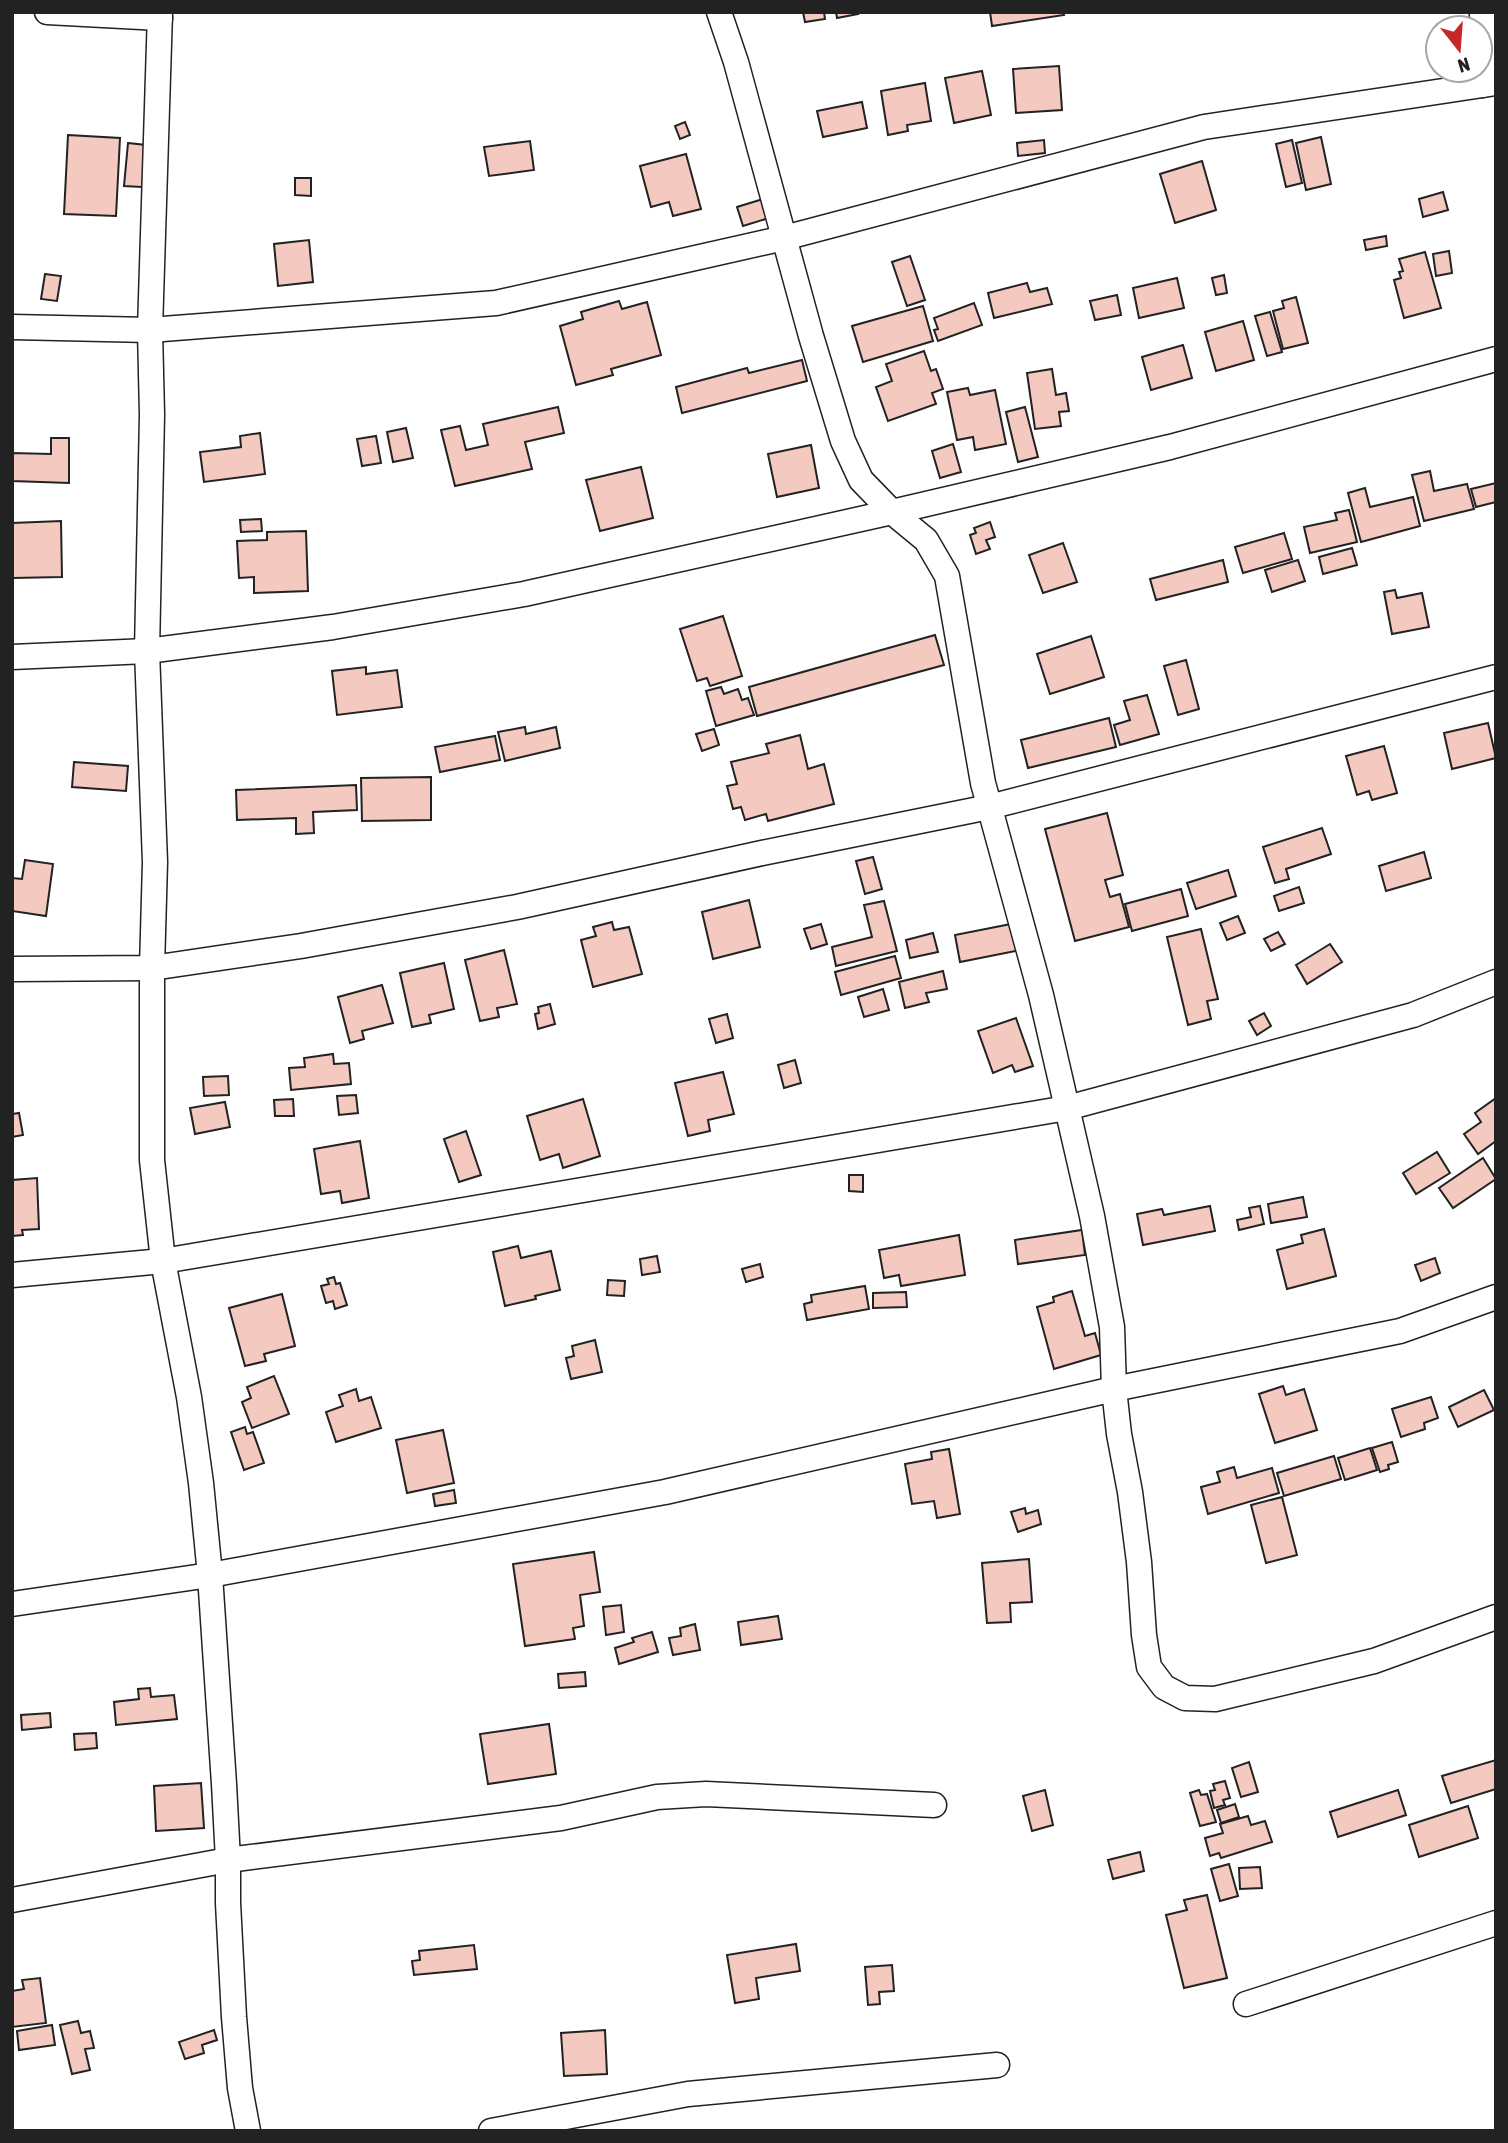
<svg xmlns="http://www.w3.org/2000/svg" width="1508" height="2143" font-family="'Asap Condensed',sans-serif">
	<style>
		.building { fill: #f3c9c0; stroke: #222; stroke-width: 2 }
		.lines { fill: none; stroke-linecap: round; stroke-linejoin: round }
		.street-casing { stroke: #222; stroke-width: 27 }
		.street { stroke: #fff; stroke-width: 24 }
	</style>
	<rect width="100%" height="100%" fill="#fff"/>
	<g class="building">
		<polygon points="803,12 824,12 825,19 805,22"/>
		<polygon points="836,12 857,12 858,14 837,18"/>
		<polygon points="990,12 1063,12 1064,15 992,26"/>
		<polygon points="1059,66 1062,110 1016,113 1013,69"/>
		<polygon points="982,71 991,115 954,123 945,78"/>
		<polygon points="925,83 931,121 907,125 908,131 888,135 881,91"/>
		<polygon points="862,102 867,128 823,137 817,111"/>
		<polygon points="685,122 690,135 680,139 675,126"/>
		<polygon points="68,135 120,138 116,216 64,214"/>
		<polygon points="1321,137 1331,184 1306,190 1296,143"/>
		<polygon points="1044,140 1045,153 1018,156 1017,143"/>
		<polygon points="1292,140 1302,183 1286,187 1276,144"/>
		<polygon points="530,141 534,170 489,176 484,147"/>
		<polygon points="128,143 146,145 142,187 124,186"/>
		<polygon points="686,154 701,209 673,216 669,202 651,207 640,166"/>
		<polygon points="1202,161 1216,210 1175,223 1160,174"/>
		<polygon points="295,178 311,178 311,196 295,195"/>
		<polygon points="1443,192 1448,210 1423,217 1419,199"/>
		<polygon points="763,199 769,218 743,226 737,207"/>
		<polygon points="1386,236 1387,246 1366,250 1364,240"/>
		<polygon points="309,240 313,282 278,286 274,244"/>
		<polygon points="1449,251 1452,273 1436,276 1433,254"/>
		<polygon points="1425,252 1441,308 1404,318 1394,280 1401,278 1399,272 1403,271 1399,259"/>
		<polygon points="910,256 925,300 907,306 892,262"/>
		<polygon points="45,274 61,276 57,301 41,299"/>
		<polygon points="1224,275 1227,293 1216,295 1212,278"/>
		<polygon points="1177,278 1184,308 1139,318 1133,288"/>
		<polygon points="1027,283 1030,292 1047,288 1052,304 994,318 988,293"/>
		<polygon points="1117,295 1121,315 1095,320 1090,301"/>
		<polygon points="1296,297 1308,343 1283,349 1273,311 1284,308 1282,301"/>
		<polygon points="619,301 622,309 647,302 661,355 611,369 613,375 576,385 560,326 583,319 581,312"/>
		<polygon points="974,303 982,325 938,341 934,330 938,329 934,318"/>
		<polygon points="923,306 933,341 863,362 852,326"/>
		<polygon points="1270,312 1282,352 1267,356 1255,316"/>
		<polygon points="1243,321 1254,360 1216,371 1205,332"/>
		<polygon points="1183,345 1192,378 1151,390 1142,357"/>
		<polygon points="924,351 931,371 936,369 943,389 932,393 936,404 888,421 876,387 892,381 886,364"/>
		<polygon points="802,360 807,381 682,413 676,387 747,368 749,373"/>
		<polygon points="1052,369 1056,395 1066,393 1069,411 1059,412 1061,426 1035,429 1027,373"/>
		<polygon points="968,388 970,395 995,390 1006,444 975,450 973,437 957,440 947,392"/>
		<polygon points="558,407 564,433 525,442 532,469 455,486 441,430 460,426 466,450 488,445 483,424"/>
		<polygon points="1025,407 1038,457 1018,462 1006,412"/>
		<polygon points="406,428 413,458 393,462 387,432"/>
		<polygon points="260,433 265,474 204,482 200,452 241,447 240,436"/>
		<polygon points="376,436 381,463 362,466 357,439"/>
		<polygon points="51,438 69,438 69,483 12,481 12,453 51,454"/>
		<polygon points="953,444 961,472 940,478 932,451"/>
		<polygon points="811,445 819,488 777,497 768,454"/>
		<polygon points="641,467 653,518 600,531 586,480"/>
		<polygon points="1430,471 1434,491 1467,484 1474,509 1424,521 1412,475"/>
		<polygon points="1496,483 1496,502 1476,507 1471,489"/>
		<polygon points="1365,488 1370,507 1413,497 1420,526 1361,542 1348,493"/>
		<polygon points="1349,510 1357,542 1310,553 1304,527 1337,520 1335,513"/>
		<polygon points="261,519 262,531 241,532 240,520"/>
		<polygon points="61,521 62,577 13,578 12,523"/>
		<polygon points="990,522 995,537 986,540 990,549 976,554 970,535 976,533 974,528"/>
		<polygon points="306,531 308,591 254,593 254,577 239,578 237,541 267,540 267,532"/>
		<polygon points="1284,533 1292,559 1243,573 1235,547"/>
		<polygon points="1063,543 1077,582 1043,593 1029,555"/>
		<polygon points="1352,548 1357,565 1323,574 1319,557"/>
		<polygon points="1223,560 1228,582 1156,600 1150,579"/>
		<polygon points="1298,560 1305,581 1272,592 1265,570"/>
		<polygon points="1395,590 1397,598 1422,593 1429,627 1392,634 1384,592"/>
		<polygon points="723,616 742,676 710,686 707,678 697,681 680,629"/>
		<polygon points="935,635 944,665 757,716 749,687"/>
		<polygon points="1091,636 1104,677 1050,694 1037,654"/>
		<polygon points="1186,660 1199,709 1178,715 1164,666"/>
		<polygon points="366,667 366,674 397,670 402,707 337,715 332,671"/>
		<polygon points="721,687 724,694 738,689 742,700 748,698 754,715 716,726 706,691"/>
		<polygon points="1147,695 1159,734 1120,745 1114,725 1130,720 1124,701"/>
		<polygon points="1109,718 1116,747 1028,768 1021,740"/>
		<polygon points="1488,723 1496,758 1452,769 1444,733"/>
		<polygon points="525,727 526,734 556,727 560,748 505,761 498,732"/>
		<polygon points="714,729 719,745 702,751 696,734"/>
		<polygon points="800,735 808,769 824,764 834,804 768,821 766,814 745,820 741,807 733,809 727,786 737,784 731,762 769,753 766,744"/>
		<polygon points="495,736 500,760 440,772 435,747"/>
		<polygon points="1384,746 1397,793 1372,800 1369,791 1357,795 1346,756"/>
		<polygon points="74,762 128,766 126,791 72,787"/>
		<polygon points="431,777 431,820 362,821 361,778"/>
		<polygon points="356,785 357,810 313,812 314,833 296,834 296,818 237,820 236,790"/>
		<polygon points="1107,813 1123,875 1105,880 1110,897 1120,894 1129,927 1075,941 1045,829"/>
		<polygon points="1322,828 1331,854 1286,869 1289,879 1275,883 1263,847"/>
		<polygon points="1424,852 1431,878 1386,891 1379,866"/>
		<polygon points="873,857 882,889 865,894 856,861"/>
		<polygon points="25,860 53,864 46,916 12,911 12,878 22,879"/>
		<polygon points="1228,870 1236,896 1196,909 1187,883"/>
		<polygon points="1299,887 1304,903 1279,911 1274,896"/>
		<polygon points="1181,889 1188,916 1132,931 1125,904"/>
		<polygon points="749,900 760,947 713,959 702,912"/>
		<polygon points="884,901 897,951 836,966 832,947 872,937 864,905"/>
		<polygon points="1238,916 1245,933 1227,940 1220,923"/>
		<polygon points="612,922 614,930 629,927 642,974 593,987 581,940 596,936 593,927"/>
		<polygon points="1016,923 1021,950 960,962 955,935"/>
		<polygon points="821,924 827,944 811,949 804,929"/>
		<polygon points="1201,929 1218,999 1207,1001 1211,1019 1188,1025 1167,937"/>
		<polygon points="1278,932 1285,944 1271,951 1264,939"/>
		<polygon points="933,933 938,952 910,958 906,940"/>
		<polygon points="1330,944 1342,962 1307,984 1296,965"/>
		<polygon points="504,950 517,1004 497,1008 499,1017 480,1021 465,960"/>
		<polygon points="895,956 901,978 841,995 835,972"/>
		<polygon points="444,963 454,1009 429,1015 431,1023 412,1027 400,973"/>
		<polygon points="943,971 947,989 926,993 929,1002 905,1008 899,982"/>
		<polygon points="382,985 393,1023 362,1031 364,1039 350,1043 338,997"/>
		<polygon points="883,989 889,1010 864,1017 858,997"/>
		<polygon points="550,1004 555,1024 538,1029 535,1014 539,1013 538,1007"/>
		<polygon points="1264,1013 1271,1026 1257,1035 1249,1021"/>
		<polygon points="727,1014 733,1038 716,1043 709,1019"/>
		<polygon points="1016,1018 1033,1066 1015,1072 1012,1065 993,1073 978,1031"/>
		<polygon points="333,1054 334,1064 349,1063 351,1084 291,1090 289,1068 305,1067 304,1058"/>
		<polygon points="795,1060 801,1083 784,1088 778,1065"/>
		<polygon points="723,1072 734,1114 708,1120 710,1131 688,1136 675,1083"/>
		<polygon points="228,1076 229,1095 204,1096 203,1077"/>
		<polygon points="356,1095 358,1113 339,1115 337,1096"/>
		<polygon points="1496,1098 1496,1141 1478,1154 1464,1134 1481,1122 1475,1113"/>
		<polygon points="293,1099 294,1116 275,1116 274,1100"/>
		<polygon points="583,1099 600,1156 563,1168 559,1154 540,1160 527,1116"/>
		<polygon points="225,1102 230,1127 195,1134 190,1108"/>
		<polygon points="19,1113 23,1135 12,1137 12,1114"/>
		<polygon points="466,1131 481,1175 459,1182 444,1139"/>
		<polygon points="360,1141 369,1198 342,1203 340,1191 321,1194 314,1149"/>
		<polygon points="1437,1152 1450,1173 1416,1194 1403,1173"/>
		<polygon points="1483,1158 1496,1179 1453,1208 1439,1188"/>
		<polygon points="849,1175 863,1175 863,1192 849,1191"/>
		<polygon points="37,1178 39,1229 22,1230 23,1235 12,1236 12,1180"/>
		<polygon points="1303,1197 1307,1217 1271,1223 1268,1204"/>
		<polygon points="1210,1206 1215,1231 1143,1245 1137,1214 1162,1209 1164,1215"/>
		<polygon points="1260,1206 1264,1224 1239,1230 1237,1220 1251,1217 1249,1208"/>
		<polygon points="1324,1229 1336,1276 1287,1289 1277,1250 1303,1243 1301,1235"/>
		<polygon points="1082,1230 1085,1255 1018,1264 1015,1240"/>
		<polygon points="959,1235 965,1275 901,1286 899,1275 884,1278 879,1250"/>
		<polygon points="518,1246 521,1258 551,1251 560,1290 535,1296 536,1299 505,1306 493,1252"/>
		<polygon points="657,1256 660,1272 642,1275 640,1259"/>
		<polygon points="1435,1258 1440,1273 1421,1281 1415,1265"/>
		<polygon points="760,1264 763,1277 746,1282 742,1269"/>
		<polygon points="334,1277 336,1284 340,1283 347,1305 335,1309 333,1301 326,1303 321,1286 329,1284 327,1279"/>
		<polygon points="608,1280 625,1281 624,1296 607,1295"/>
		<polygon points="865,1286 869,1309 807,1320 804,1304 812,1302 811,1295"/>
		<polygon points="1072,1291 1085,1336 1095,1333 1101,1355 1054,1369 1037,1307 1054,1302 1053,1297"/>
		<polygon points="906,1292 907,1307 873,1308 873,1293"/>
		<polygon points="282,1294 295,1346 264,1354 266,1361 245,1366 229,1308"/>
		<polygon points="595,1340 602,1372 571,1379 566,1358 574,1356 572,1346"/>
		<polygon points="274,1376 289,1414 252,1428 242,1402 251,1398 247,1387"/>
		<polygon points="1283,1386 1286,1395 1304,1389 1317,1430 1275,1443 1259,1394"/>
		<polygon points="356,1389 359,1401 371,1397 381,1428 336,1442 326,1412 343,1406 339,1395"/>
		<polygon points="1484,1390 1494,1410 1458,1427 1449,1407"/>
		<polygon points="1431,1397 1438,1418 1424,1423 1425,1429 1401,1437 1392,1409"/>
		<polygon points="245,1427 247,1434 253,1432 264,1463 244,1470 231,1432"/>
		<polygon points="443,1430 454,1483 407,1493 396,1440"/>
		<polygon points="1392,1442 1398,1462 1388,1465 1389,1469 1380,1472 1372,1448"/>
		<polygon points="1370,1448 1377,1470 1345,1480 1338,1458"/>
		<polygon points="949,1449 960,1514 937,1518 934,1501 912,1504 905,1464 932,1459 931,1452"/>
		<polygon points="1334,1456 1341,1479 1284,1496 1277,1473"/>
		<polygon points="1234,1467 1237,1478 1272,1468 1279,1493 1208,1514 1201,1487 1220,1482 1217,1472"/>
		<polygon points="454,1490 456,1503 435,1506 433,1494"/>
		<polygon points="1282,1497 1297,1555 1266,1563 1251,1505"/>
		<polygon points="1025,1508 1026,1514 1038,1510 1041,1524 1018,1532 1011,1512"/>
		<polygon points="594,1552 600,1592 580,1595 584,1626 573,1628 575,1639 525,1646 513,1564"/>
		<polygon points="1029,1559 1032,1602 1010,1603 1011,1622 987,1623 982,1563"/>
		<polygon points="621,1605 624,1632 606,1635 603,1607"/>
		<polygon points="778,1616 782,1639 741,1645 738,1622"/>
		<polygon points="695,1624 700,1650 673,1655 669,1638 681,1636 680,1628"/>
		<polygon points="652,1632 658,1652 619,1664 615,1648 634,1642 632,1638"/>
		<polygon points="585,1672 586,1686 559,1688 558,1674"/>
		<polygon points="150,1688 151,1697 174,1695 177,1719 116,1725 114,1702 139,1699 138,1689"/>
		<polygon points="50,1713 51,1727 22,1730 21,1715"/>
		<polygon points="549,1724 556,1774 488,1784 480,1734"/>
		<polygon points="96,1733 97,1748 75,1750 74,1734"/>
		<polygon points="1496,1760 1496,1789 1451,1803 1442,1776"/>
		<polygon points="1249,1762 1258,1792 1241,1797 1232,1768"/>
		<polygon points="1225,1781 1230,1798 1223,1800 1225,1805 1214,1808 1210,1791 1215,1790 1213,1784"/>
		<polygon points="201,1783 204,1828 156,1831 154,1786"/>
		<polygon points="1045,1790 1053,1825 1032,1831 1023,1796"/>
		<polygon points="1199,1790 1201,1795 1207,1794 1216,1822 1200,1826 1190,1793"/>
		<polygon points="1398,1790 1406,1815 1338,1837 1330,1812"/>
		<polygon points="1235,1804 1239,1817 1221,1823 1217,1810"/>
		<polygon points="1468,1806 1478,1838 1419,1857 1409,1825"/>
		<polygon points="1248,1816 1251,1825 1265,1821 1272,1842 1221,1858 1219,1853 1210,1856 1205,1838 1223,1833 1220,1824"/>
		<polygon points="1140,1852 1144,1871 1113,1879 1108,1860"/>
		<polygon points="1229,1864 1238,1896 1220,1901 1211,1869"/>
		<polygon points="1260,1867 1262,1888 1240,1889 1239,1868"/>
		<polygon points="1207,1895 1227,1978 1184,1988 1166,1915 1187,1910 1184,1900"/>
		<polygon points="796,1944 800,1971 756,1978 759,1999 735,2003 727,1955"/>
		<polygon points="474,1945 477,1969 414,1975 412,1961 420,1960 419,1951"/>
		<polygon points="892,1965 894,1991 879,1992 880,2004 868,2005 865,1967"/>
		<polygon points="40,1978 46,2023 12,2027 12,1991 24,1989 22,1980"/>
		<polygon points="78,2021 81,2033 90,2031 94,2048 85,2049 90,2070 72,2074 60,2025"/>
		<polygon points="52,2025 55,2045 19,2050 17,2031"/>
		<polygon points="214,2030 217,2040 202,2045 204,2053 185,2059 179,2042"/>
		<polygon points="605,2030 607,2074 564,2076 561,2033"/>
	</g>
	<g class="lines">
		<defs>
			<g id="street">
				<polyline points="47,12 160,18"/>
				<polyline points="160,12 150,330 152,415 147,651 155,862 152,968 152,1160 163,1261 189,1397 201,1483 210,1575 224,1784 228,1860 228,1903 234,2017 240,2088 248,2131"/>
				<polyline points="719,12 736,62 811,336 843,441 861,480 892,512 926,540 947,576 983,783 1041,995 1092,1216 1112,1327 1114,1389 1119,1434 1130,1492 1139,1562 1144,1635 1149,1667 1164,1687 1185,1698 1215,1699 1374,1661 1496,1617"/>
				<polyline points="1482,12 1482,85"/>
				<polyline points="12,327 150,330 496,303 784,238 1204,127 1496,83"/>
				<polyline points="12,657 147,651 333,627 524,594 892,512 1170,447 1496,359"/>
				<polyline points="12,969 152,968 301,946 517,907 762,853 989,807 1496,677"/>
				<polyline points="12,1275 163,1261 1067,1108 1413,1015 1496,982"/>
				<polyline points="12,1604 210,1575 665,1492 1114,1389 1400,1331 1496,1297"/>
				<polyline points="12,1900 228,1860 561,1818 657,1797 706,1794 934,1805"/>
				<polyline points="1246,2004 1496,1923"/>
				<polyline points="491,2131 688,2094 997,2065"/>
			</g>
		</defs>
		<use href="#street" class="street-casing"/>
		<use href="#street" class="street"/>
	</g>
	<rect width="1508" height="2143" fill="none" stroke="#222222" stroke-width="28"/>
	<g transform="translate(1459 49) rotate(163)"><circle r="33" fill="#ffffff" stroke="#a7a7a7" stroke-width="2"/>
	<path d="M0-5L12 26L0 18L-12 26Z" fill="#c62828"/>
	<text y="-10" font-size="19" font-weight="bold" text-anchor="middle" fill="#222222">N</text>
	</g>
</svg>
